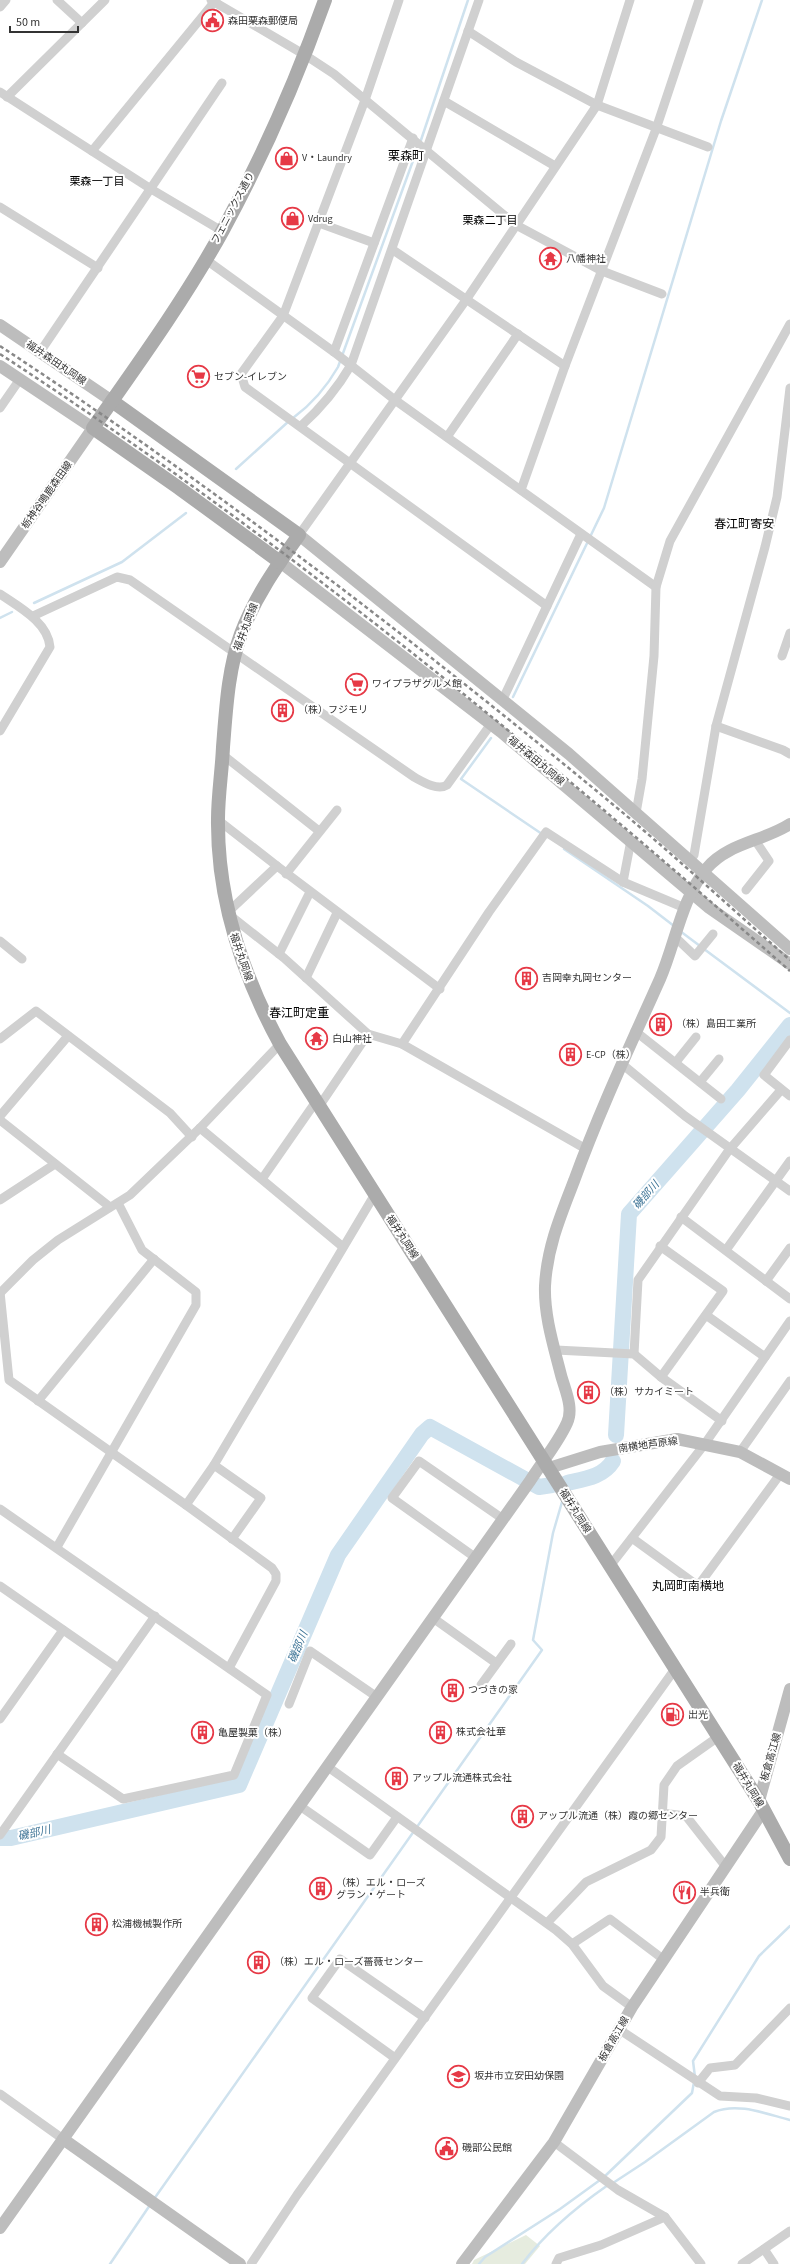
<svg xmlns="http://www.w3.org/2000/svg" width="790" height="2264" font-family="'Source Sans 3','Noto Sans JP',sans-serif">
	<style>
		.green { fill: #e6ecdf }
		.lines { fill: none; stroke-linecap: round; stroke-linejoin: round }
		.stream { stroke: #cfe2ee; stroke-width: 2.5 }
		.river { stroke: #cfe2ee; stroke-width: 16 }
		.street { stroke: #d0d0d0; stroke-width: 9 }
		.secondary { stroke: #bdbdbd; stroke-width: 12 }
		.primary { stroke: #ababab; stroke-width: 14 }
		.rail { stroke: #888; stroke-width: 2.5; stroke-dasharray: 4 3; stroke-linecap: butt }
		.labels { text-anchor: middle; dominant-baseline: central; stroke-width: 4; stroke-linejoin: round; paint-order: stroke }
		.poi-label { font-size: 10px; fill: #333; stroke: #fff; text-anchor: start }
		.street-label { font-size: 10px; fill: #333; stroke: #fff }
		.neighbourhood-label { font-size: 11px; fill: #000; stroke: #fff }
		.water-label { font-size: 11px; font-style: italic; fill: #3f7597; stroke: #fff }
		.quarter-label { font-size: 12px; fill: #000; stroke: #fff }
	</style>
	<rect width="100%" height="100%" fill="#fff"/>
	<polygon class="green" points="526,2235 540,2246 525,2264 472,2264 474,2260"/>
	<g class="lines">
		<g class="stream">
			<polyline points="420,143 468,0"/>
			<path d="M293,418C312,404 326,388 338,367L418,147"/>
			<polyline points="236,469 289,421"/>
			<polyline points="34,603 122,562 186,513"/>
			<polyline points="0,618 12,612"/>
			<polyline points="513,697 604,508 721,121 762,0"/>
			<polyline points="491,738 461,779 542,834"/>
			<polyline points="564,849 648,906 674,926"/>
			<polyline points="680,931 700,946"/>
			<polyline points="704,949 790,1013"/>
			<polyline points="695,2077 693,2061 759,1956 790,1926"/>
			<polyline points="604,2177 692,2093 694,2082"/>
			<path d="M613,2183L645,2162L714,2112C738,2102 766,2114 790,2120"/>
			<polyline points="154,2199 542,1650 533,1640 553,1533 562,1502"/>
			<polyline points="110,2264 150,2205"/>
			<polyline points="479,2264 485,2257 560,2209 600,2180"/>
			<path d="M522,2264C546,2232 575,2208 608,2185"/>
		</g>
		<g class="river">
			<polyline points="616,1435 629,1214 738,1090 790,1025"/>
			<path d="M567,1483C585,1479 603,1477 613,1461"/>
			<polyline points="0,1838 11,1838 239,1785 338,1555 422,1434 430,1427 539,1487 552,1485"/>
		</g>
		<g class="street">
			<polyline points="57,0 82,23"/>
			<polyline points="211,0 305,55 334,74 516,225 602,271 662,294"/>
			<polyline points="399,0 365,100 283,316 241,374 245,387 547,606"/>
			<polyline points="0,7 6,0"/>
			<polyline points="468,31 516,62 597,105 708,147"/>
			<polyline points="0,92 151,189 222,231"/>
			<polyline points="7,97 105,0"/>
			<polyline points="444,101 555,166"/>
			<polyline points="92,151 216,0"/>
			<polyline points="0,207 98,268"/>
			<polyline points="319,223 374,243"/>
			<polyline points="393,250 565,366"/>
			<polyline points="205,259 334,352 395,400 656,587"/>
			<polyline points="40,352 222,83"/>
			<polyline points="334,352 413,138"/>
			<polyline points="0,408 20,379"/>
			<path d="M301,426C321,408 337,389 351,365L479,0"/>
			<polyline points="447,437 518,334"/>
			<polyline points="521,490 565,366 656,129 699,0"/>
			<polyline points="299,535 466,300 597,105 630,0"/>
			<path d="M0,594C19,607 48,622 50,647L0,731"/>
			<path d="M33,616L117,577L130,580L414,777C423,782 438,791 447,785L491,724"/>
			<polyline points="782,656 790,633"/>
			<polyline points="503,699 581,534"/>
			<polyline points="716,726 783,750 790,754"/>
			<polyline points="223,755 319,831"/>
			<polyline points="636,813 642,779 654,656 656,587 670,541 790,324"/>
			<polyline points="218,820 277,866"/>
			<polyline points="690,861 694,855 716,726 765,547 777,497 790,388"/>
			<polyline points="286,874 337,810"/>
			<polyline points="623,882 631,840"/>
			<polyline points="746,890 769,861 755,840"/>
			<polyline points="674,936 695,956 713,934"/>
			<polyline points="0,941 22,959"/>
			<polyline points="279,954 310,892"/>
			<polyline points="306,978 337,913"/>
			<polyline points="635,1031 721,1099"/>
			<polyline points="368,1034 284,958 227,913 277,866 440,989"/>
			<polyline points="0,1039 36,1011 170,1113 192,1137"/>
			<polyline points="790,1040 764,1075 790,1096"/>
			<polyline points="402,1044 489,912 546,832 623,882 685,908"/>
			<polyline points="676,1062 696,1037"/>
			<polyline points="622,1064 685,1116 790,1191"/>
			<polyline points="700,1082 719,1059"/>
			<polyline points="320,1105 368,1034 402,1044 586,1149"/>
			<polyline points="0,1116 68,1036"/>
			<polyline points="0,1120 110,1207"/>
			<polyline points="200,1128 343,1247"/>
			<polyline points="262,1179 317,1100"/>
			<polyline points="0,1200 55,1164"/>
			<polyline points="681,1217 790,1299"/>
			<polyline points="660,1246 723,1291 661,1377"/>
			<polyline points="726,1250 790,1161"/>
			<polyline points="766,1281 790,1248"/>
			<polyline points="0,1292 9,1380 186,1505 272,1568 276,1574 276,1581 229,1668"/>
			<polyline points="0,1293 33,1260 58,1240 130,1195 200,1128 280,1044"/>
			<polyline points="706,1315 765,1357"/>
			<polyline points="556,1350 634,1354 661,1377 722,1421"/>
			<polyline points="634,1354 638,1280 729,1150 781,1090"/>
			<polyline points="38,1401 154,1259"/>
			<polyline points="740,1452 790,1381"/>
			<polyline points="214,1465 261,1498 232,1539"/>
			<polyline points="186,1505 214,1465 375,1194"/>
			<polyline points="0,1509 267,1695 234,1775 123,1799 57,1754"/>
			<polyline points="632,1538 698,1586 781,1473"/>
			<polyline points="57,1547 196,1305 196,1292 142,1250 118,1203"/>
			<polyline points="476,1558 392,1498 419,1461 503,1519"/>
			<polyline points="610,1566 704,1445 790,1321"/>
			<polyline points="0,1586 118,1668"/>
			<polyline points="433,1618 496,1663"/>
			<polyline points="481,1685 511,1644"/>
			<polyline points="289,1704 310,1651 377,1697"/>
			<polyline points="0,1719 63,1630"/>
			<polyline points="328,1767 556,1930 572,1944 603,1986 632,2007"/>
			<polyline points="300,1806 370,1855 397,1817"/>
			<polyline points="661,1813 686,1816 726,1867"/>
			<polyline points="0,1835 155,1616"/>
			<polyline points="547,1923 586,1882 651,1850 661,1837 664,1785 677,1766 718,1737"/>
			<polyline points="572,1944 610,1919 663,1959"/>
			<polyline points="620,2030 720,2096 756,2098 790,2106"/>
			<polyline points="395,2058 312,1998 340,1959 425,2018"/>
			<polyline points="698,2083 710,2068 735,2065 790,2008"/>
			<polyline points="0,2094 63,2139"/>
			<polyline points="554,2142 618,2190 665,2217 701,2264"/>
			<polyline points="764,2249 774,2264"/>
			<polyline points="251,2264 297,2195 675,1669"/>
			<polyline points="556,2264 559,2258 601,2245 665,2217"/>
			<polyline points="742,2264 790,2231"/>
		</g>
		<g class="secondary">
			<polyline points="0,325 112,401"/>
			<polyline points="0,366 93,428 0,562"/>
			<polyline points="299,535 569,754 790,949"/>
			<polyline points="280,562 501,732 708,907 790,964"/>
			<polyline points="549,1468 600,1452 677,1439 740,1452 790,1479"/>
			<polyline points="759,1801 790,1689"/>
			<polyline points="63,2139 240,2264"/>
			<path d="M0,2228L530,1481C542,1462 558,1443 567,1423C574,1408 565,1390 561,1375C554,1347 544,1316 545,1286C547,1248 560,1217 574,1181C599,1112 630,1046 660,979C676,942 681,899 707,868C728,843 764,841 790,824"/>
			<polyline points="462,2264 554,2142 632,2007 763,1811"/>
		</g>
		<g class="primary">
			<path d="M112,401L299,535C276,567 255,597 241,634C228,669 226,710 223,747C222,771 218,795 218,819C217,900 242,974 280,1044L759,1801L790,1859"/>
			<path d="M280,562L179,488L93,428C138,364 185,299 223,230C263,156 297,79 325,0"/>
		</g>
		<g class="rail">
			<path d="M0,346C215,487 418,643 616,807C675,856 732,909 790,960"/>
			<path d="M0,354C281,537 538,749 790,971"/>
		</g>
	</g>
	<defs>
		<symbol id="civic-ring" viewBox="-11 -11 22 22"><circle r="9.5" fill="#fff" stroke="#e63946" stroke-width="1.5"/><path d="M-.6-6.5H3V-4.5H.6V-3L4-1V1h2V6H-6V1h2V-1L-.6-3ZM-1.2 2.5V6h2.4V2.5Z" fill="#e63946"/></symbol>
		<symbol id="shop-ring" viewBox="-11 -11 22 22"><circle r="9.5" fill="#fff" stroke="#e63946" stroke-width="1.5"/><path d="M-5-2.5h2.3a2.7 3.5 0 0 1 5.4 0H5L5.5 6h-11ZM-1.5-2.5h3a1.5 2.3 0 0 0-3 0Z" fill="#e63946"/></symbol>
		<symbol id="temple-ring" viewBox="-11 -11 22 22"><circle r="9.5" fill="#fff" stroke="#e63946" stroke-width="1.5"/><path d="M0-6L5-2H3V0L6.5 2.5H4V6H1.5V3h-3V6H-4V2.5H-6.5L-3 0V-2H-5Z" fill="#e63946"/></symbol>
		<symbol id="supermarket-ring" viewBox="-11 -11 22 22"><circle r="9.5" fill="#fff" stroke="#e63946" stroke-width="1.5"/><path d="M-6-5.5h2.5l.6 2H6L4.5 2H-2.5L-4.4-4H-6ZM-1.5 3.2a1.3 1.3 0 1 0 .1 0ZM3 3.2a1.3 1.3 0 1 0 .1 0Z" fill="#e63946"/></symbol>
		<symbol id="building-ring" viewBox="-11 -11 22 22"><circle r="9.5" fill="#fff" stroke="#e63946" stroke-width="1.5"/><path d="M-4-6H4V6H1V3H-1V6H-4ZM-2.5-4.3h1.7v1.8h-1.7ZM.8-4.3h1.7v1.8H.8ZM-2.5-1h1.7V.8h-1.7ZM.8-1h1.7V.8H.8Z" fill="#e63946"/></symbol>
		<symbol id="fuel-ring" viewBox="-11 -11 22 22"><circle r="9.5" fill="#fff" stroke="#e63946" stroke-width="1.5"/><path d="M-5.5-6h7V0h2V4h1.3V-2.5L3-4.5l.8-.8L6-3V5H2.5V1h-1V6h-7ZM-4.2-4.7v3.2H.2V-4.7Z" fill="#e63946"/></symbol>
		<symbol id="restaurant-ring" viewBox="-11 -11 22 22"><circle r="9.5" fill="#fff" stroke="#e63946" stroke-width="1.5"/><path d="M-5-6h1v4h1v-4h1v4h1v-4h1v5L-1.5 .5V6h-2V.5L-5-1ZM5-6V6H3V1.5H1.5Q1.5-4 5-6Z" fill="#e63946"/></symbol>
		<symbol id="school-ring" viewBox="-11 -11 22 22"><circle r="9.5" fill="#fff" stroke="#e63946" stroke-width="1.5"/><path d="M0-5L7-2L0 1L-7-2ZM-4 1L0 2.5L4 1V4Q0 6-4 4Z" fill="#e63946"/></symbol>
	</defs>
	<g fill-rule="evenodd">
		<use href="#civic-ring" x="200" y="8" width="25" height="25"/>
		<use href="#shop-ring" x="274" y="146" width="25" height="25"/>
		<use href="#shop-ring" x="280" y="206" width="25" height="25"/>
		<use href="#temple-ring" x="538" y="246" width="25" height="25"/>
		<use href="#supermarket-ring" x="186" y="364" width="25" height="25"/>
		<use href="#supermarket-ring" x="344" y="672" width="25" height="25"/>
		<use href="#building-ring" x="270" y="698" width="25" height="25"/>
		<use href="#building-ring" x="514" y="966" width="25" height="25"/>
		<use href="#building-ring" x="648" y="1012" width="25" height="25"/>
		<use href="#temple-ring" x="304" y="1026" width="25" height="25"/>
		<use href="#building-ring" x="558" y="1042" width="25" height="25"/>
		<use href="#building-ring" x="576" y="1380" width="25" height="25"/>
		<use href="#building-ring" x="440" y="1678" width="25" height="25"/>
		<use href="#fuel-ring" x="660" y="1702" width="25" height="25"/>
		<use href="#building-ring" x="428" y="1720" width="25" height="25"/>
		<use href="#building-ring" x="190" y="1720" width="25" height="25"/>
		<use href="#building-ring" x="384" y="1766" width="25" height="25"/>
		<use href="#building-ring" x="510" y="1804" width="25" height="25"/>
		<use href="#building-ring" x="308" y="1876" width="25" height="25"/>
		<use href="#restaurant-ring" x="672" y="1880" width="25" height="25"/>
		<use href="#building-ring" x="84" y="1912" width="25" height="25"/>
		<use href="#building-ring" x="246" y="1950" width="25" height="25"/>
		<use href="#school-ring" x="446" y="2064" width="25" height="25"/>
		<use href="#civic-ring" x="434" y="2136" width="25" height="25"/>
	</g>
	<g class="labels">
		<g class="poi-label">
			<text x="228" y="21">森田栗森郵便局</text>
			<text x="302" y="158">V・Laundry</text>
			<text x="308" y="219">Vdrug</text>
			<text x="566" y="259">八幡神社</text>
			<text x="214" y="377">セブン-イレブン</text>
			<text x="372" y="684">ワイプラザグルメ館</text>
			<text x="298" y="710">（株）フジモリ</text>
			<text x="542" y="978">吉岡幸丸岡センター</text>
			<text x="676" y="1024">（株）島田工業所</text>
			<text x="332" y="1039">白山神社</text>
			<text x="586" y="1055">E-CP（株）</text>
			<text x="604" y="1392">（株）サカイミート</text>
			<text x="468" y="1690">つづきの家</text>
			<text x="688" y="1715">出光</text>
			<text x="456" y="1732">株式会社華</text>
			<text x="218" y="1733">亀屋製菓（株）</text>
			<text x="412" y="1778">アップル流通株式会社</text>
			<text x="538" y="1816">アップル流通（株）霞の郷センター</text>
			<text x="336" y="1883">（株）エル・ローズ<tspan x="336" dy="12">グラン・ゲート</tspan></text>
			<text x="700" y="1892">半兵衛</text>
			<text x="112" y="1924">松浦機械製作所</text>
			<text x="274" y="1962">（株）エル・ローズ薔薇センター</text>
			<text x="474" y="2076">坂井市立安田幼保園</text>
			<text x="462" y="2148">磯部公民館</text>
		</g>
		<g class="street-label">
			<text transform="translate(233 208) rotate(-62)">フェニックス通り</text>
			<text transform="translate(56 363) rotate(34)">福井森田丸岡線</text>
			<text transform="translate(47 495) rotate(-55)">栃神谷鳴鹿森田線</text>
			<text transform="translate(246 627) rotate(-69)">福井丸岡線</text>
			<text transform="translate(536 761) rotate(40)">福井森田丸岡線</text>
			<text transform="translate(241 957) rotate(71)">福井丸岡線</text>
			<text transform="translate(402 1237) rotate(57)">福井丸岡線</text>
			<text transform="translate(648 1445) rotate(-8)">南横地芦原線</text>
			<text transform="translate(575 1511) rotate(58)">福井丸岡線</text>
			<text transform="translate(771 1757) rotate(-74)">板倉高江線</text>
			<text transform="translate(748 1785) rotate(59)">福井丸岡線</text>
			<text transform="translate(614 2039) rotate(-60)">板倉高江線</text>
		</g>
		<g class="neighbourhood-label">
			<text x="97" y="181">栗森一丁目</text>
			<text x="490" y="220">栗森二丁目</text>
		</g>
		<g class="water-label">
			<text transform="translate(646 1195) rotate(-49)">磯部川</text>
			<text transform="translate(298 1647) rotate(-67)">磯部川</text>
			<text transform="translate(34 1833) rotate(-13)">磯部川</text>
		</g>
		<g class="quarter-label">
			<text x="406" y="156">栗森町</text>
			<text x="744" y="524">春江町寄安</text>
			<text x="299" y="1013">春江町定重</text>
			<text x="688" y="1586">丸岡町南横地</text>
		</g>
	</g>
	<path d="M10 26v6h68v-6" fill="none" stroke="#333333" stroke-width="2"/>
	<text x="16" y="26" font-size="12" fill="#333333" stroke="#ffffff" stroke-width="3" paint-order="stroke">50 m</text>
</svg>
